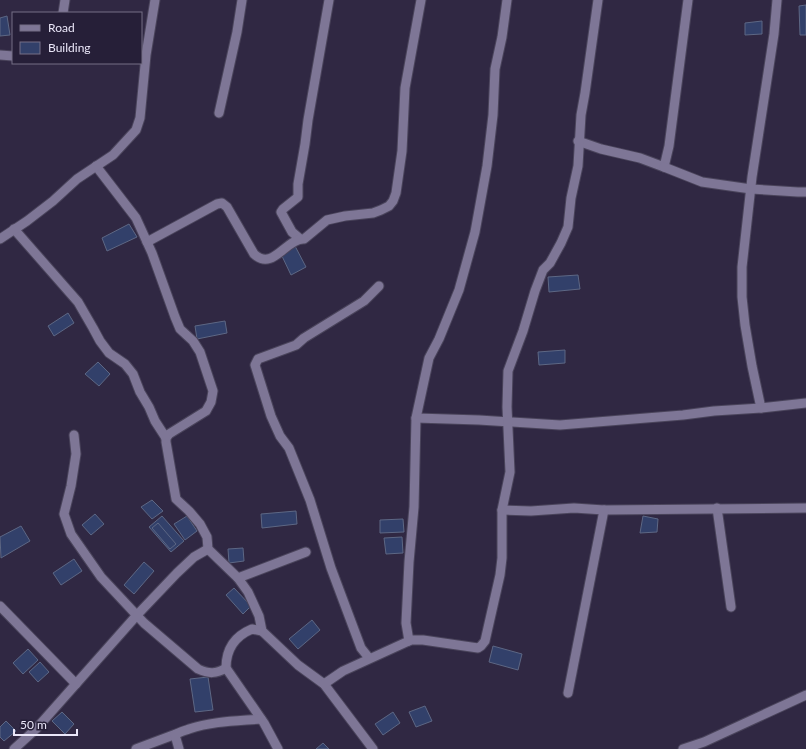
<svg xmlns="http://www.w3.org/2000/svg" width="806" height="749" font-family="Lato,sans-serif">
	<style>
		.building { fill: #32406a; stroke: #5d6784 }
		.lines { fill: none; stroke-linecap: round; stroke-linejoin: round }
		.minor-casing { stroke: #4a445b; stroke-width: 11 }
		.minor { stroke: #7e7696; stroke-width: 9 }
	</style>
	<rect width="100%" height="100%" fill="#302843"/>
	<g class="building">
		<polygon points="806,5 806,35 800,35 799,6"/>
		<polygon points="7,16 10,35 0,36 0,18"/>
		<polygon points="762,21 762,34 745,35 745,23"/>
		<polygon points="129,224 137,237 107,251 102,238"/>
		<polygon points="295,246 306,267 291,275 281,254"/>
		<polygon points="578,275 580,289 549,292 548,277"/>
		<polygon points="68,313 74,323 54,336 48,326"/>
		<polygon points="225,321 227,333 197,339 195,326"/>
		<polygon points="565,350 565,363 539,365 538,352"/>
		<polygon points="98,362 110,374 99,386 85,374"/>
		<polygon points="152,500 163,511 152,519 141,507"/>
		<polygon points="296,511 297,524 262,528 261,514"/>
		<polygon points="95,514 104,524 91,535 82,525"/>
		<polygon points="162,516 184,541 171,552 149,527"/>
		<polygon points="187,516 197,531 185,540 174,524"/>
		<polygon points="643,516 658,519 657,532 640,533"/>
		<polygon points="403,519 404,532 380,533 380,520"/>
		<polygon points="158,523 176,544 170,549 152,528"/>
		<polygon points="21,526 30,541 1,558 0,537"/>
		<polygon points="402,537 403,553 386,554 384,538"/>
		<polygon points="243,548 244,561 229,563 228,549"/>
		<polygon points="74,559 82,571 61,585 53,573"/>
		<polygon points="144,562 154,571 134,594 124,585"/>
		<polygon points="234,588 251,606 243,614 226,595"/>
		<polygon points="312,620 320,630 298,649 289,639"/>
		<polygon points="493,646 522,654 518,670 489,662"/>
		<polygon points="28,649 38,660 23,674 13,663"/>
		<polygon points="40,662 49,672 38,682 29,672"/>
		<polygon points="208,677 213,710 195,712 190,679"/>
		<polygon points="425,706 432,721 416,727 409,712"/>
		<polygon points="62,712 74,724 65,734 52,721"/>
		<polygon points="393,712 400,723 383,735 375,724"/>
		<polygon points="6,721 16,731 4,741 0,737 0,727"/>
		<polygon points="323,743 329,749 316,749"/>
	</g>
	<g class="lines">
		<defs>
			<g id="minor">
				<polyline points="63,13 65,0"/>
				<polyline points="0,55 13,56"/>
				<polyline points="219,113 237,32 242,0"/>
				<polyline points="578,141 601,149 640,158 664,167 669,146 688,0"/>
				<polyline points="96,166 136,218 152,253 175,317 180,329 193,341 200,352 213,391 211,402 206,411 169,434 166,438 166,442 176,499 189,511 200,524 207,537 208,549 238,578 248,592 259,616 262,631 298,665 324,684 373,749"/>
				<polyline points="664,167 702,182 751,189 798,192 806,192"/>
				<polyline points="14,229 78,302 93,328 100,341 109,353 125,364 133,374 140,392 149,407 155,421 166,438"/>
				<polyline points="299,238 292,232 281,212 283,209 298,197 298,184 305,144 308,120 329,0"/>
				<polyline points="0,239 27,221 53,201 77,179 113,155 136,130 140,118 146,55 155,0"/>
				<path d="M147,242L217,204L222,203L227,207L254,254C273,272 286,238 304,239L327,220L345,216L373,213L381,210L389,206L393,201L396,193L402,151L405,88L421,0"/>
				<polyline points="761,408 752,366 745,325 742,297 742,267 752,177 774,34 777,0"/>
				<polyline points="416,418 479,420 560,425 683,415 714,411 761,408 806,403"/>
				<path d="M74,435L76,454L71,486L64,514L71,534L101,577L144,623L198,669C209,674 216,674 226,668"/>
				<polyline points="717,508 731,607"/>
				<polyline points="502,510 531,511 574,508 604,510 806,508"/>
				<polyline points="238,578 306,552"/>
				<polyline points="0,606 76,684"/>
				<path d="M262,631L252,629C235,636 226,649 226,668L264,723L278,749"/>
				<polyline points="409,641 406,623 409,562 414,507 416,418 429,358 439,339 459,290 475,232 487,166 493,115 495,69 502,37 507,0"/>
				<polyline points="369,658 361,648 331,568 310,500 289,448 280,436 271,416 255,365 258,359 296,345 304,338 364,301 379,286"/>
				<polyline points="324,684 343,671 411,640 423,640 478,648 481,646 485,641 500,575 502,558 502,510 510,472 507,407 508,371 523,331 535,291 543,270 550,263 561,243 568,227 571,198 578,166 581,115 585,93 598,0"/>
				<polyline points="568,693 604,510"/>
				<polyline points="14,749 36,729 137,615 177,573 194,557 208,549"/>
				<polyline points="136,749 176,734"/>
				<path d="M179,749L175,735C179,732 184,731 189,729C213,721 237,721 261,719"/>
				<polyline points="683,749 704,742 806,695"/>
			</g>
		</defs>
		<use href="#minor" class="minor-casing"/>
		<use href="#minor" class="minor"/>
	</g>
	<rect x="12" y="12" width="130" height="52" fill="#261f38" stroke="#746f85"/>
	<rect x="20" y="25" width="20" height="6" fill="#7e7696" stroke="#746f85"/>
	<text x="48" y="32" font-size="12" fill="#eae6f8">Road</text>
	<rect x="20" y="42" width="20" height="12" fill="#32406a" stroke="#746f85"/>
	<text x="48" y="52" font-size="12" fill="#eae6f8">Building</text>
	<path d="M14 729v6h63v-6" fill="none" stroke="#eae6f8" stroke-width="2"/>
	<text x="20" y="729" font-size="12" fill="#eae6f8" stroke="#261f38" stroke-width="3" paint-order="stroke">50 m</text>
</svg>
